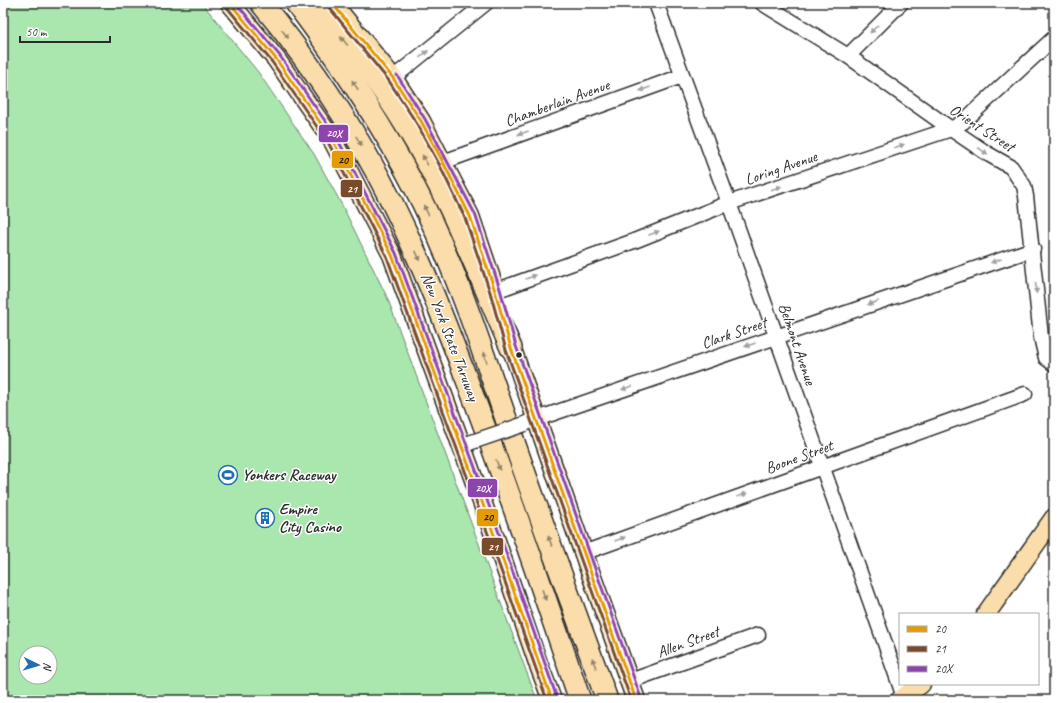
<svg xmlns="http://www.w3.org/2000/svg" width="1057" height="703" font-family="Caveat,sans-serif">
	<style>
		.green { fill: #a9e7ae; stroke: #6a896c; fill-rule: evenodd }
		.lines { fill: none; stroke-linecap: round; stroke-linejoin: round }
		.minor-casing { stroke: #2b2b2b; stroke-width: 17 }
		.major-casing { stroke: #2b2b2b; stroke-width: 21 }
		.highway-casing { stroke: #2b2b2b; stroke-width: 24 }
		.minor { stroke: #fff; stroke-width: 14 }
		.major { stroke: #faddab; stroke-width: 18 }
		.highway { stroke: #faddab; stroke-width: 21 }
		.minor-bridge-casing { stroke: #2b2b2b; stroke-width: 17; stroke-linecap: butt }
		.minor-bridge { stroke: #fff; stroke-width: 14 }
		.bus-1-casing { stroke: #fff; stroke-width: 6 }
		.bus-2-casing { stroke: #fff; stroke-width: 6 }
		.bus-3-casing { stroke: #fff; stroke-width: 6 }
		.bus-1 { stroke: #e39a04; stroke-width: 3 }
		.bus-2 { stroke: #7a4b2a; stroke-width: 3 }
		.bus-3 { stroke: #8e44ad; stroke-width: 3 }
		.oneway { fill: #a0a0a0 }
		.oneway2 { fill: #92846b }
		.bus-dot { fill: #2b2b2b; stroke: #fff; stroke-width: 1.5 }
		.labels { text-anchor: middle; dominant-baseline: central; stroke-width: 3; stroke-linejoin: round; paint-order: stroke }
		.street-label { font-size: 16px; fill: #2b2b2b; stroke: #fff }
		.poi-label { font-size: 16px; font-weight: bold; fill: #2b2b2b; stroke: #fff; text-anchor: start }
		.line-badge { stroke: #fff; stroke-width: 1.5 }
		.badge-label { font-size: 11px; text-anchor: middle; font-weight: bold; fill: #fff }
		.pale-badge-label { font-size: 11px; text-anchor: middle; font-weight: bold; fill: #111 }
	</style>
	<rect width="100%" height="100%" fill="#fff"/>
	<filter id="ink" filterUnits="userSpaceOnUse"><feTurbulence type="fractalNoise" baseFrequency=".025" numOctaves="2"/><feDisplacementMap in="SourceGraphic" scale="8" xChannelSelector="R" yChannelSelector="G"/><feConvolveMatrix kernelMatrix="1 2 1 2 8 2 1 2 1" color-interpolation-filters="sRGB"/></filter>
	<g filter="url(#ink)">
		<path class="green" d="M3,3H202L258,72L314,154L342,205L387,297L537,700H3ZM26,653H50V677H26Z"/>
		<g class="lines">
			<defs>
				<g id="minor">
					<polyline points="656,3 729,203 904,697"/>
					<polyline points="762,3 848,56 951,129 988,154 1011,167 1024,186 1026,196 1041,337 1046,358 1054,364"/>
					<polyline points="848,56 901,3"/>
					<polyline points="393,78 486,3"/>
					<polyline points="443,162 682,76"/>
					<polyline points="495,291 634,241 729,203 951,129 963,122 1054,38"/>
					<polyline points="528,422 1033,249"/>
					<polyline points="583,553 1025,394"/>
					<polyline points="630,681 758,635"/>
				</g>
				<g id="major">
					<polyline points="230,3 276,59 333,141 392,255 493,532 538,663 552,700"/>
					<polyline points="332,3 393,78 421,121 470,216 493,284"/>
					<polyline points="507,335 593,580 636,700"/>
					<polyline points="986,614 1054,518"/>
					<polyline points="900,700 921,684"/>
				</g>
				<g id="highway">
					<path d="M261,3C300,50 335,100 365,152C406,223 436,299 465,375C506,482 543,591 580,700"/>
					<path d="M296,3C340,62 381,122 415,188C457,269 484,356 514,442C544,529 576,614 607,700"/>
					<path d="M318,10C350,47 381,84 406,126C449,196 478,273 511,348"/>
				</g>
			</defs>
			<use href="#minor" class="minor-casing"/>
			<use href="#major" class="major-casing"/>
			<use href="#highway" class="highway-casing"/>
			<use href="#minor" class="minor"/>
			<use href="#major" class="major"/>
			<use href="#highway" class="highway"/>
			<defs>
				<polyline id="minor-bridge" points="469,443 525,424"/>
			</defs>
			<use href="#minor-bridge" class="minor-bridge-casing"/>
			<use href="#minor-bridge" class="minor-bridge"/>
			<defs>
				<g id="bus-1">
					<polyline points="230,3 276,59 333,141 392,255 493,532 552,700"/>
					<polyline points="332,3 393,78 421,121 443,162 470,216 495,291 511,348 636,700"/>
				</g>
				<g id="bus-2">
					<polyline points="226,6 272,62 329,144 387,257 488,534 547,700"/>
					<polyline points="328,6 389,81 417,124 439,164 465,218 490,292 506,350 631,700"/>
				</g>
				<g id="bus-3">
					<polyline points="236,3 280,56 337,138 396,253 498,530 557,698"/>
					<polyline points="397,75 425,119 475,214 500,289 516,346 641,698"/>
				</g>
			</defs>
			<use href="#bus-1" class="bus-1-casing"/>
			<use href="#bus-2" class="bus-2-casing"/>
			<use href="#bus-3" class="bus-3-casing"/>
			<use href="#bus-1" class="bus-1"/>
			<use href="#bus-2" class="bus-2"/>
			<use href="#bus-3" class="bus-3"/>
		</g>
		<defs><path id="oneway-solid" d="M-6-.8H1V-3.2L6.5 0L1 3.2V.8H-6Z"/></defs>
		<g class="oneway">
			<use href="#oneway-solid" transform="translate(874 29) rotate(135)"/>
			<use href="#oneway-solid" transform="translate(424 54) rotate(-39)"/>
			<use href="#oneway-solid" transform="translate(645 89) rotate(160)"/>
			<use href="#oneway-solid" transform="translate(523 133) rotate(160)"/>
			<use href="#oneway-solid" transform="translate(899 146) rotate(-19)"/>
			<use href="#oneway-solid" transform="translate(983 151) rotate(34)"/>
			<use href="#oneway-solid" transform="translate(776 188) rotate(-19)"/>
			<use href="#oneway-solid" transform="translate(654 233) rotate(-21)"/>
			<use href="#oneway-solid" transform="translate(996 261) rotate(161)"/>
			<use href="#oneway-solid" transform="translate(531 277) rotate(-20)"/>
			<use href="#oneway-solid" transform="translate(1036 288) rotate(85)"/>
			<use href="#oneway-solid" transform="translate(873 303) rotate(161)"/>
			<use href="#oneway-solid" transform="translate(750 345) rotate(161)"/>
			<use href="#oneway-solid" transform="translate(627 388) rotate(161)"/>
			<use href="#oneway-solid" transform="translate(742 495) rotate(-20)"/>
			<use href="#oneway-solid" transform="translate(620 539) rotate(-20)"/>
		</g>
		<g class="oneway2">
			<use href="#oneway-solid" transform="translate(285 34) rotate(52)"/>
			<use href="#oneway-solid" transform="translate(344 41) rotate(-130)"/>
			<use href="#oneway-solid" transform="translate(355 85) rotate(-123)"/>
			<use href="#oneway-solid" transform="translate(359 141) rotate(58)"/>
			<use href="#oneway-solid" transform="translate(425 160) rotate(-118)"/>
			<use href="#oneway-solid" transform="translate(426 210) rotate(-116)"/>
			<use href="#oneway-solid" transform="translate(418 256) rotate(66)"/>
			<use href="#oneway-solid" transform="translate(485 357) rotate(-109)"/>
			<use href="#oneway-solid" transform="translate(498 465) rotate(70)"/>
			<use href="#oneway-solid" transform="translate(550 541) rotate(-110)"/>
			<use href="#oneway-solid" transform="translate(544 595) rotate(71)"/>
			<use href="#oneway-solid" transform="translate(594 663) rotate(-110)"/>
		</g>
	</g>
	<defs>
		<symbol id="stadium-ring" viewBox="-11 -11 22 22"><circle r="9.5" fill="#fff" stroke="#1f6fb2" stroke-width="1.5"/><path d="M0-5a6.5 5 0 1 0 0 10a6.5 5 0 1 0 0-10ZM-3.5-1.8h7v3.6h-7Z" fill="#1f6fb2"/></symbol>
		<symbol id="building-ring" viewBox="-11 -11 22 22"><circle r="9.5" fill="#fff" stroke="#1f6fb2" stroke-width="1.5"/><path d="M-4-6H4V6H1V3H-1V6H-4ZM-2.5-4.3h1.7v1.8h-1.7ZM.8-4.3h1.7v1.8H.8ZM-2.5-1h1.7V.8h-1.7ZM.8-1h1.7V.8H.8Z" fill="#1f6fb2"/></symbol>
	</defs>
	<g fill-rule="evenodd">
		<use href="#stadium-ring" x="217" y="464" width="22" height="22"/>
		<use href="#building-ring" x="254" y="507" width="22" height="22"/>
	</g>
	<circle class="bus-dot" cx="519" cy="355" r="3.5"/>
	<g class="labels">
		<g class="street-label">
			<text transform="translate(557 103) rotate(-20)">Chamberlain Avenue</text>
			<text transform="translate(982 128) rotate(33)">Orient Street</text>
			<text transform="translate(781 168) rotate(-19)">Loring Avenue</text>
			<text transform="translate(734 333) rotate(-19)">Clark Street</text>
			<text transform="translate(450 337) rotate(69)">New York State Thruway</text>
			<text transform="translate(797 344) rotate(71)">Belmont Avenue</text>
			<text transform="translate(799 457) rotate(-20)">Boone Street</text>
			<text transform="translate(688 642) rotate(-20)">Allen Street</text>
		</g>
		<g class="poi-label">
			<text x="242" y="475">Yonkers Raceway</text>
			<text x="279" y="509">Empire<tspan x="279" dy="18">City Casino</tspan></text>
		</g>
	</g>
	<g class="line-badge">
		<rect x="318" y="124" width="31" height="19" rx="4" fill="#8e44ad"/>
		<rect x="331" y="150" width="23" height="19" rx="4" fill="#e39a04"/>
		<rect x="340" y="179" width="23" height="19" rx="4" fill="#7a4b2a"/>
		<rect x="467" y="478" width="31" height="20" rx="4" fill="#8e44ad"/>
		<rect x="476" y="508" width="23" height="19" rx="4" fill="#e39a04"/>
		<rect x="481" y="537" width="23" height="19" rx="4" fill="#7a4b2a"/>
	</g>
	<g class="badge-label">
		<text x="334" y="137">20X</text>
		<text x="352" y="193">21</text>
		<text x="483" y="492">20X</text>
		<text x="493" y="551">21</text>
	</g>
	<g class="pale-badge-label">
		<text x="343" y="164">20</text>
		<text x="488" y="521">20</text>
	</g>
	<rect width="1057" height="703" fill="none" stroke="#fff" stroke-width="16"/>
	<rect x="8" y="8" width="1041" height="687" fill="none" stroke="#2b2b2b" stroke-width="1.5" filter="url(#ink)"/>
	<rect x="899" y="613" width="140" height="72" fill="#ffffff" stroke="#aaaaaa"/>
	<rect x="907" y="626" width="20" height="6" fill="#e39a04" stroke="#aaaaaa"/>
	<text x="935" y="633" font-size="12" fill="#2b2b2b">20</text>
	<rect x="907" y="646" width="20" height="6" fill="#7a4b2a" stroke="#aaaaaa"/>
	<text x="935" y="653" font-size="12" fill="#2b2b2b">21</text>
	<rect x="907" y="666" width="20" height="6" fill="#8e44ad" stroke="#aaaaaa"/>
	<text x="935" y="673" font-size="12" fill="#2b2b2b">20X</text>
	<g transform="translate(38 665) rotate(95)"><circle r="19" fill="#ffffff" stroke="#aaaaaa"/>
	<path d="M0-3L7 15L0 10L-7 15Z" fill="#1f6fb2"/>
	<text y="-6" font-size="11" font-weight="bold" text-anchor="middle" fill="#2b2b2b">N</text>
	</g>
	<path d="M20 36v6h90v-6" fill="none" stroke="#2b2b2b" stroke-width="2"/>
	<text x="26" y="36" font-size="12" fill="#2b2b2b" stroke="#ffffff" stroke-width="3" paint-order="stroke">50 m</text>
</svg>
